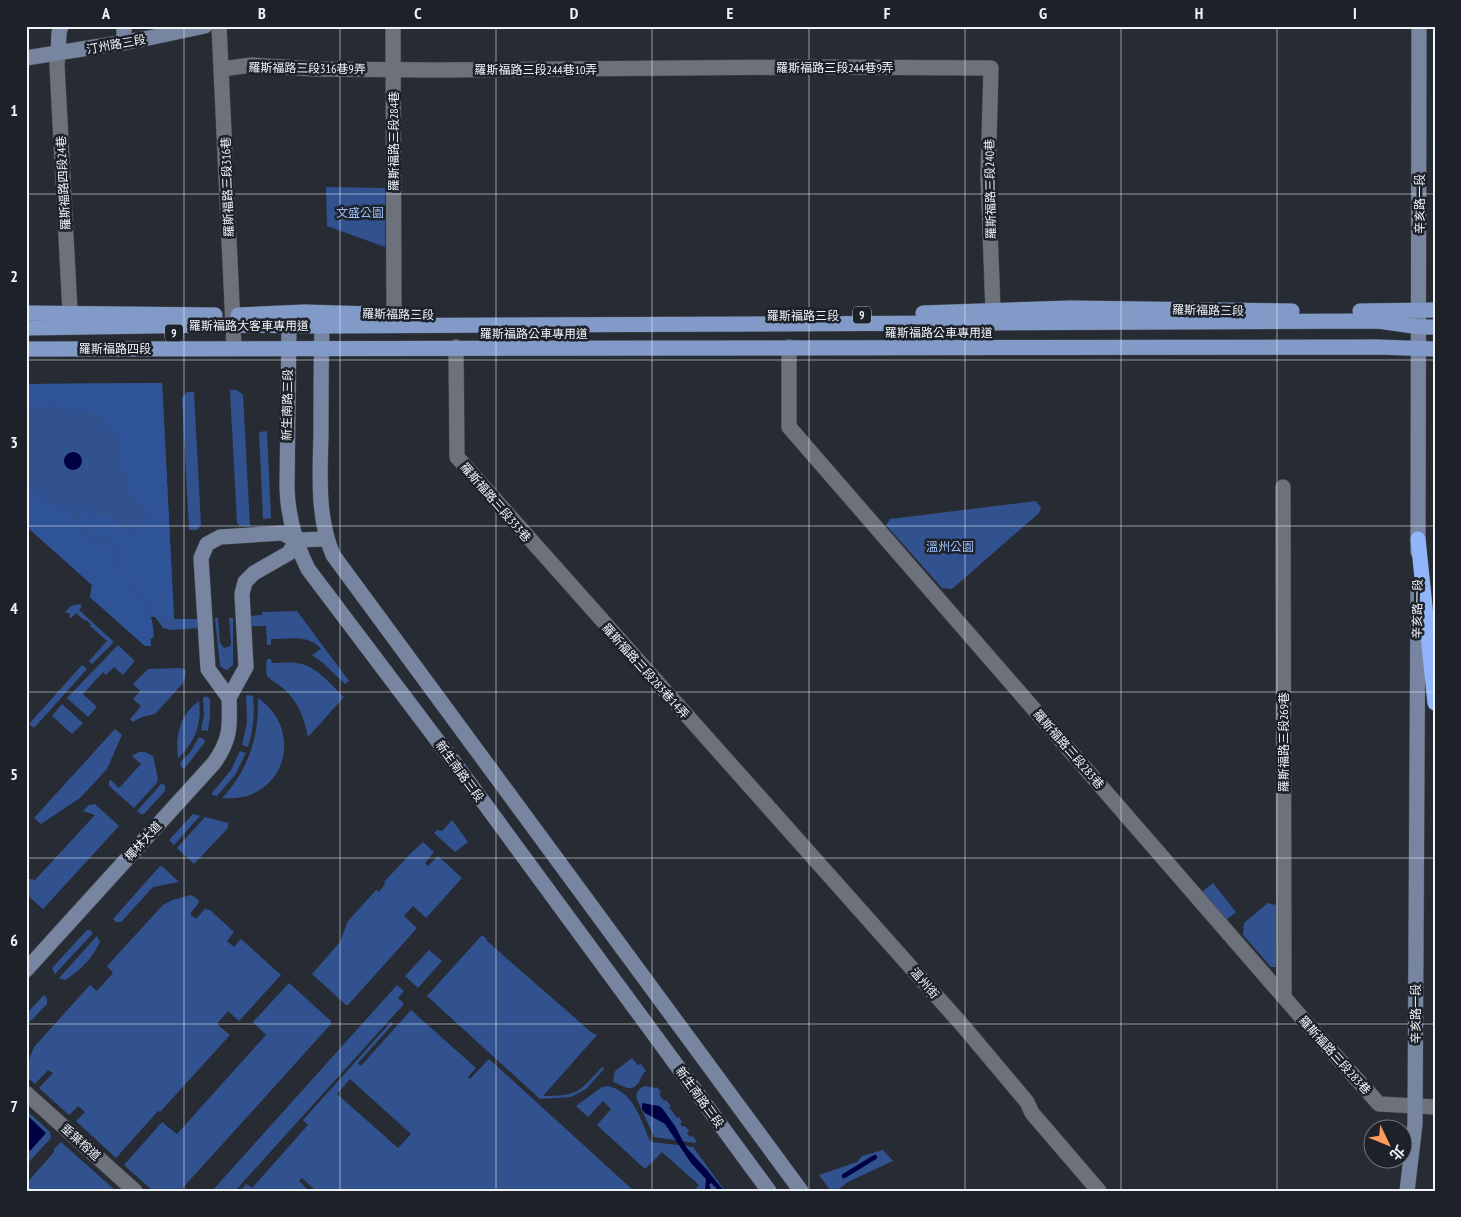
<svg xmlns="http://www.w3.org/2000/svg" width="1461" height="1217" font-family="'PT Sans Narrow','Noto Sans TC',sans-serif">
	<style>
		.green { fill: #31518f; fill-rule: evenodd }
		.forest { fill: #2f5397 }
		.water { fill: #000142 }
		.lines { fill: none; stroke-linecap: round; stroke-linejoin: round }
		.stream { stroke: #000142; stroke-width: 4.5 }
		.street-casing { stroke: #464a50; stroke-width: 16 }
		.secondary-casing { stroke: #464a50; stroke-width: 16 }
		.primary-casing { stroke: #464a50; stroke-width: 16 }
		.highway-casing { stroke: #464a50; stroke-width: 16 }
		.street { stroke: #6c717b; stroke-width: 15 }
		.secondary { stroke: #7785a1; stroke-width: 15 }
		.primary { stroke: #829ac7; stroke-width: 15 }
		.highway { stroke: #90b5f9; stroke-width: 15 }
		.grid { fill: none; stroke: #f0f4f9; stroke-width: 1; stroke-opacity: 0.55 }
		.labels { text-anchor: middle; dominant-baseline: central; stroke-width: 5; stroke-linejoin: round; paint-order: stroke }
		.shield { fill: #1d222a; stroke: #b1b5bb; stroke-width: 1 }
		.shield-label { font-size: 11px; font-weight: bold; fill: #f0f4f9 }
		.street-label { font-size: 12px; fill: #f0f4f9; stroke: #1d222a }
		.park-label { font-size: 12px; fill: #9ebff9; stroke: #1d222a }
		.neatline { fill: none; stroke: #f0f4f9; stroke-width: 2 }
		.grid-label { font-size: 16px; text-anchor: middle; font-weight: bold; fill: #f0f4f9 }
	</style>
	<rect width="100%" height="100%" fill="#272c34"/>
	<g class="green">
		<polygon points="326,187 385,188 385,247 327,226"/>
		<polygon points="162,383 174,619 166,619 199,619 200,628 171,630 163,628 155,617 148,617 151,646 145,646 90,597 92,585 26,526 26,384"/>
		<polygon points="230,390 237,390 243,395 250,526 240,526 237,523"/>
		<polygon points="187,392 194,392 201,525 197,530 189,530 182,398"/>
		<polygon points="267,431 271,518 263,519 259,432"/>
		<polygon points="1036,501 1041,508 1039,513 952,589 942,588 886,525 890,519"/>
		<polygon points="79,604 82,606 79,610 114,642 92,664 89,661 107,641 90,626 91,624 86,620 85,621 76,613 71,618 69,617 70,614 65,612 71,606"/>
		<path d="M297,611L349,681L345,684L323,663L312,655L321,649C309,634 288,639 271,639V645H267L266,626H250L249,616L262,615V612Z"/>
		<polygon points="215,618 218,618 220,643 224,648 230,646 231,643 229,618 233,618 233,665 227,670 224,669 220,666"/>
		<polygon points="118,645 134,660 134,662 123,675 114,667 106,675 103,672 83,694 97,707 88,717 67,698"/>
		<path d="M267,659H271L272,663C280,663 288,662 296,663C315,664 331,685 344,697L308,737C304,718 299,702 283,688C278,684 272,681 267,676L266,667Z"/>
		<polygon points="82,665 87,669 34,728 29,724"/>
		<polygon points="180,668 184,669 186,671 184,682 155,714 142,717 133,722 130,719 141,706 133,699 140,691 133,684 148,669"/>
		<path d="M246,695L253,696C255,714 253,730 248,747L242,745L247,722Z"/>
		<polygon points="206,696 210,699 210,716 208,731 201,730 204,715 203,698"/>
		<path d="M258,698C307,732 283,804 222,798C249,769 259,737 258,698Z"/>
		<path d="M199,701C202,723 195,743 178,758C175,735 180,715 199,701Z"/>
		<polygon points="62,704 83,723 72,734 52,716"/>
		<polygon points="115,729 122,735 107,769 80,798 41,824 34,818"/>
		<polygon points="199,737 204,739 205,742 185,768 182,768 180,763 191,751"/>
		<polygon points="240,751 246,753 235,775 217,796 212,795 212,793 231,770"/>
		<polygon points="139,752 145,752 153,756 158,779 157,783 134,808 109,786 109,781 111,780 119,788 141,764 132,756"/>
		<polygon points="162,783 165,786 165,791 144,814 141,814 137,811"/>
		<polygon points="95,804 119,826 43,909 26,894 26,878 35,880 95,815 83,811 89,805"/>
		<polygon points="193,814 200,816 174,845 169,840"/>
		<polygon points="205,817 228,823 228,828 194,864 177,848"/>
		<polygon points="452,820 468,842 455,852 434,833 437,830 442,831"/>
		<polygon points="423,842 434,852 425,863 428,866 438,856 462,878 426,918 413,906 404,916 417,928 348,1005 346,1005 312,974 340,942 348,921 376,890 379,892 385,884 384,882 411,853"/>
		<polygon points="160,866 163,867 179,882 153,887 121,922 116,922 113,919"/>
		<polygon points="1213,883 1236,912 1226,920 1202,892"/>
		<polygon points="191,895 199,900 198,904 190,914 196,919 205,909 210,910 234,932 227,941 234,947 241,939 281,975 239,1021 228,1011 217,1024 230,1035 160,1112 158,1111 116,1158 76,1121 85,1112 78,1106 69,1115 39,1088 53,1073 48,1070 35,1084 27,1077 28,1062 34,1047 90,985 97,991 113,973 107,966 163,905 172,900"/>
		<polygon points="1268,903 1276,905 1276,967 1271,967 1243,935 1244,923"/>
		<polygon points="87,930 90,930 93,933 55,974 52,968"/>
		<path d="M482,935L487,939L486,940C522,972 556,1001 592,1033L597,1035L543,1096C578,1096 579,1092 602,1067L604,1069L586,1089L571,1097L540,1099L427,996Z"/>
		<path d="M97,936L100,942C93,957 79,972 65,980L59,978Z"/>
		<polygon points="429,950 442,961 418,988 405,976"/>
		<polygon points="289,983 331,1021 331,1024 180,1191 153,1191 124,1165 162,1122 177,1134 266,1035 253,1022"/>
		<polygon points="397,985 404,991 398,998 404,1004 235,1191 212,1191"/>
		<polygon points="44,995 47,998 47,1004 26,1026 26,1014"/>
		<path d="M411,1010L476,1068L468,1077L470,1079L489,1059L634,1191H316L302,1178L299,1181L309,1191H240L246,1184L252,1188L308,1125L303,1120L391,1022L393,1024L358,1063L361,1066ZM350,1079L411,1134L398,1148L337,1094Z"/>
		<path d="M632,1058L638,1065L641,1064L646,1071C642,1074 642,1077 639,1082C631,1094 623,1085 613,1082L615,1071Z"/>
		<path d="M608,1086C633,1092 640,1117 649,1139L652,1142L693,1147L725,1191H694L699,1185L662,1152L645,1169L597,1125L611,1109L603,1101L588,1117L576,1106L602,1087Z"/>
		<path d="M645,1086L655,1088L657,1087L661,1092L659,1094L664,1101L666,1100L671,1106L669,1107L677,1118L679,1117L682,1122L680,1124L683,1127L685,1126L689,1131L687,1133L690,1137L692,1136L697,1141L695,1143L654,1137L636,1097C637,1091 639,1088 645,1086Z"/>
		<polygon points="26,1110 50,1132 51,1138 26,1165"/>
		<polygon points="61,1142 116,1191 26,1191 26,1184 54,1152 54,1149"/>
		<polygon points="883,1150 893,1161 848,1182 836,1191 831,1191 819,1175 857,1162 862,1156"/>
	</g>
	<g class="forest">
		<path d="M162,383L174,619L155,617C148,606 143,594 135,584C130,578 122,573 119,567C115,561 120,555 116,548C102,525 79,551 78,504L90,515L95,517L106,513L130,535L151,512L126,488C133,477 124,471 116,463C131,443 106,419 88,412C78,409 66,409 56,408L55,402L37,406L26,413V384Z"/>
		<polygon points="26,479 38,497 48,504 67,510 74,520 79,531 84,536 92,540 107,545 112,549 114,553 113,562 115,569 128,581 138,596 152,620 154,637 150,639 151,646 145,646 90,597 92,585 26,526"/>
	</g>
	<g class="water">
		<circle cx="73" cy="461" r="9"/>
		<polygon points="642,1103 659,1106 662,1108 675,1126 686,1147 707,1170 724,1191 719,1191 711,1183 709,1185 712,1191 705,1191 706,1179 691,1163 665,1124 645,1113 642,1109"/>
		<polygon points="28,1116 46,1133 30,1151 26,1147 26,1118"/>
	</g>
	<g class="lines">
		<polyline class="stream" points="844,1176 875,1157"/>
		<defs>
			<g id="street">
				<polyline points="219,26 234,347"/>
				<polyline points="393,26 394,315"/>
				<polyline points="58,53 57,65 70,312"/>
				<polyline points="222,69 251,65 315,69 434,70 809,67 991,68 988,177 993,310"/>
				<polyline points="456,347 457,457 964,1027 1027,1102 1032,1113 1099,1191"/>
				<polyline points="789,347 789,427 1302,1018 1379,1104 1435,1107"/>
				<polyline points="1283,487 1284,997"/>
				<polyline points="26,1093 135,1191"/>
			</g>
			<g id="secondary">
				<polyline points="124,26 124,43"/>
				<polyline points="58,53 59,33 61,26"/>
				<polyline points="26,58 144,39 205,26"/>
				<path d="M298,317L289,325L287,488C288,517 295,543 308,569L465,777L769,1191"/>
				<path d="M322,326C321,362 321,398 321,434C320,474 317,518 333,555L801,1191"/>
				<polyline points="1418,552 1419,26"/>
				<polyline points="229,698 208,669 201,558 207,544 220,537 282,533 296,540 326,539"/>
				<polyline points="229,698 246,667 242,594 245,582 254,573 289,553 296,540"/>
				<path d="M26,970L214,763C231,739 230,726 229,698"/>
				<polyline points="1407,1191 1415,1124 1418,585"/>
			</g>
			<g id="primary">
				<polyline points="1360,311 1435,310"/>
				<polyline points="26,313 215,315"/>
				<polyline points="923,313 1071,308 1292,311"/>
				<polyline points="238,315 304,312 405,315"/>
				<polyline points="26,328 214,325 322,326 1378,321 1420,327 1435,327"/>
				<polyline points="26,349 1377,347 1435,349"/>
			</g>
			<polyline id="highway" points="1418,539 1435,703"/>
		</defs>
		<use href="#street" class="street-casing"/>
		<use href="#secondary" class="secondary-casing"/>
		<use href="#primary" class="primary-casing"/>
		<use href="#highway" class="highway-casing"/>
		<use href="#street" class="street"/>
		<use href="#secondary" class="secondary"/>
		<use href="#primary" class="primary"/>
		<use href="#highway" class="highway"/>
	</g>
	<path class="grid" d="M184,26V1191M340,26V1191M496,26V1191M652,26V1191M809,26V1191M965,26V1191M1121,26V1191M1277,26V1191M26,194H1435M26,360H1435M26,526H1435M26,692H1435M26,858H1435M26,1024H1435"/>
	<g class="labels">
		<g class="shield">
			<rect x="853" y="306.5" width="18" height="17" rx="4"/>
			<rect x="165" y="324.5" width="18" height="17" rx="4"/>
		</g>
		<g class="shield-label">
			<text x="862" y="315">9</text>
			<text x="174" y="333">9</text>
		</g>
		<g class="street-label">
			<text transform="translate(116 44) rotate(-10)">汀州路三段</text>
			<text x="835" y="67">羅斯福路三段244巷9弄</text>
			<text transform="translate(307 68) rotate(1)">羅斯福路三段316巷9弄</text>
			<text x="536" y="69">羅斯福路三段244巷10弄</text>
			<text transform="translate(393 141) rotate(-90)">羅斯福路三段284巷</text>
			<text transform="translate(63 183) rotate(-93)">羅斯福路四段24巷</text>
			<text transform="translate(227 187) rotate(-92)">羅斯福路三段316巷</text>
			<text transform="translate(990 189) rotate(-91)">羅斯福路三段240巷</text>
			<text transform="translate(1419 204) rotate(-90)">辛亥路一段</text>
			<text transform="translate(1208 310) rotate(1)">羅斯福路三段</text>
			<text transform="translate(398 314) rotate(1)">羅斯福路三段</text>
			<text x="803" y="315">羅斯福路三段</text>
			<text x="249" y="325">羅斯福路大客車專用道</text>
			<text x="939" y="332">羅斯福路公車專用道</text>
			<text x="534" y="333">羅斯福路公車專用道</text>
			<text x="115" y="348">羅斯福路四段</text>
			<text transform="translate(287 405) rotate(-89)">新生南路三段</text>
			<text transform="translate(496 502) rotate(49)">羅斯福路三段333巷</text>
			<text transform="translate(1417 609) rotate(-89)">辛亥路一段</text>
			<text transform="translate(646 671) rotate(48)">羅斯福路三段283巷14弄</text>
			<text transform="translate(1283 742) rotate(-90)">羅斯福路三段269巷</text>
			<text transform="translate(1069 749) rotate(49)">羅斯福路三段283巷</text>
			<text transform="translate(460 771) rotate(54)">新生南路三段</text>
			<text transform="translate(143 841) rotate(-48)">椰林大道</text>
			<text transform="translate(925 983) rotate(49)">溫州街</text>
			<text transform="translate(1415 1014) rotate(-90)">辛亥路一段</text>
			<text transform="translate(1335 1055) rotate(48)">羅斯福路三段283巷</text>
			<text transform="translate(700 1097) rotate(54)">新生南路三段</text>
			<text transform="translate(81 1142) rotate(42)">垂葉榕道</text>
		</g>
		<g class="park-label">
			<text x="360" y="212">文盛公園</text>
			<text x="950" y="546">溫州公園</text>
		</g>
	</g>
	<rect width="1461" height="1217" fill="none" stroke="#1d222a" stroke-width="55"/>
	<g transform="translate(1388 1144) rotate(133)"><circle r="24" fill="#1d222a" stroke="#71767d"/>
	<path d="M0-4L9 19L0 12L-9 19Z" fill="#ff9b5a"/>
	<text y="-8" font-size="14" font-weight="bold" text-anchor="middle" fill="#f0f4f9">北</text>
	</g>
	<rect x="28" y="28" width="1406" height="1162" class="neatline"/>
	<g class="grid-label">
		<text x="106" y="19">A</text>
		<text x="262" y="19">B</text>
		<text x="418" y="19">C</text>
		<text x="574" y="19">D</text>
		<text x="730" y="19">E</text>
		<text x="887" y="19">F</text>
		<text x="1043" y="19">G</text>
		<text x="1199" y="19">H</text>
		<text x="1355" y="19">I</text>
		<text x="14" y="116">1</text>
		<text x="14" y="282">2</text>
		<text x="14" y="448">3</text>
		<text x="14" y="614">4</text>
		<text x="14" y="780">5</text>
		<text x="14" y="946">6</text>
		<text x="14" y="1112">7</text>
	</g>
</svg>
